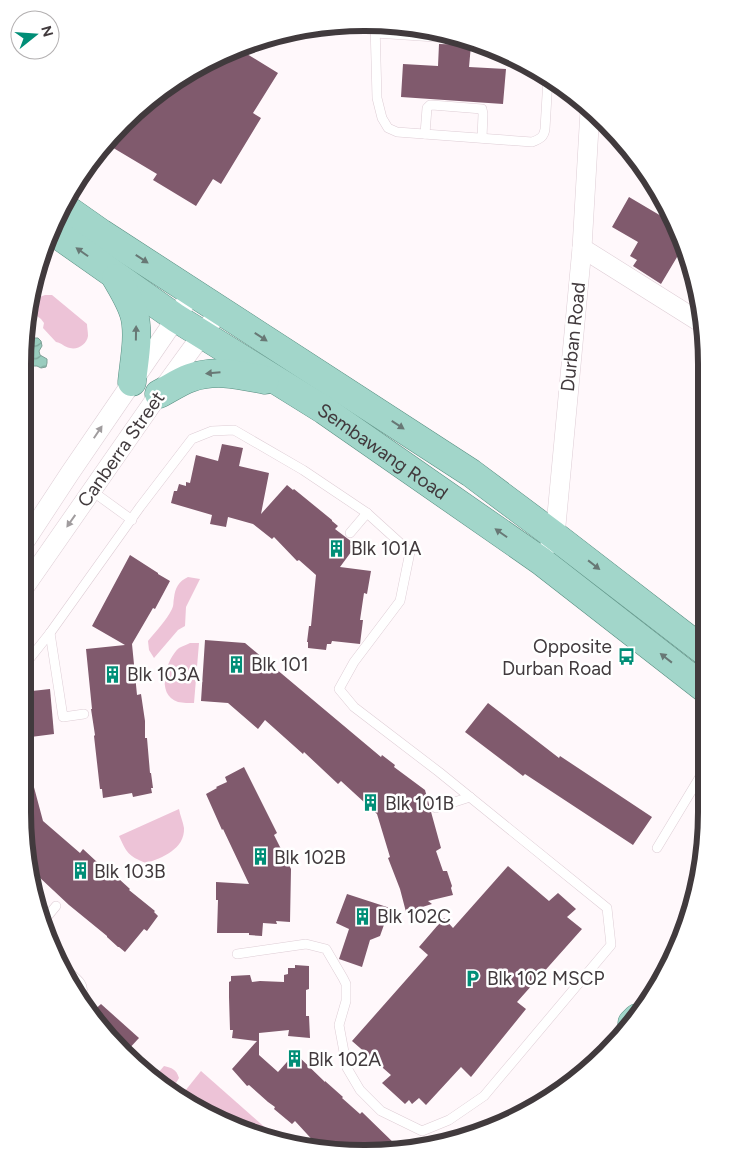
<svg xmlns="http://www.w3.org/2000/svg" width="729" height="1176" font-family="Figtree,sans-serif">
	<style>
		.park { fill: #edc3d7 }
		.water { fill: url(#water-waves); stroke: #7fa097 }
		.building { fill: #805a6d }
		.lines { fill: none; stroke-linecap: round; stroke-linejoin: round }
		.service-casing { stroke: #decdd5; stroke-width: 10 }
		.minor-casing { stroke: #decdd5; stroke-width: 20 }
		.primary-casing { stroke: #588e81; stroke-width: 29 }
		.service { stroke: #fff; stroke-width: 9 }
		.minor { stroke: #fff; stroke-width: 19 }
		.primary { stroke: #a2d6ca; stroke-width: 28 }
		.oneway { fill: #687875 }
		.oneway2 { fill: #a09c9e }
		.labels { text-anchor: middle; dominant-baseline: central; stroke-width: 5; stroke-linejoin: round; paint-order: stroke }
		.street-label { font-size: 19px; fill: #413a3d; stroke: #fff }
		.poi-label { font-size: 19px; fill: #413a3d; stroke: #fff; text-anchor: start }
		.rim { fill: none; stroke: #413a3d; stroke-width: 6 }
	</style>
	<defs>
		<pattern id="water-waves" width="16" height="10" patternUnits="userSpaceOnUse" patternTransform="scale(1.25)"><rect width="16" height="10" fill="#99ccbe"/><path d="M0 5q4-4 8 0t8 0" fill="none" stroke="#7ea79c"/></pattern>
	</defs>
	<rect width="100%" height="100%" fill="#fff8fb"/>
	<g class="park">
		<path d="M45,295H52L87,324C87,327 88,332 88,336C87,344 78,350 70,348C64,347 62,343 56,342L43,328L44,323L41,319L33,313L32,307L37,298Z"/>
		<path d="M188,577L200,579L186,607L185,626L178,630L154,658L149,650L148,641C156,631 166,621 172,609C174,605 173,603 174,598C175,588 179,581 188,577Z"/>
		<path d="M190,643H199L194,703C189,703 183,703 178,702C155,695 166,659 179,648C182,646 187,645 190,643Z"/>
		<path d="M179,809C180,815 183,822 184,828C185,849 162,858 146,863C128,856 127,853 119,836Z"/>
		<path d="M164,1066C172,1068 176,1069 179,1078L176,1083L169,1090L157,1083L158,1073Z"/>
		<polygon points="201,1071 278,1139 255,1135 181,1096"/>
	</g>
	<polygon class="water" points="33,338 38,338 41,341 42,346 39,351 40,355 47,359 47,363 46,367 41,368 37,366 33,366 25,375 25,356 28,352 29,343"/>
	<g class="building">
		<polygon points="439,44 471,45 469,67 506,69 503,104 401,97 403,64 438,66"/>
		<polygon points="237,48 278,73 253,113 261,118 221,184 213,179 196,206 153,180 157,174 105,143 139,108 193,68"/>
		<polygon points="629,197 673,223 683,247 661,284 633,266 637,260 630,256 638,242 612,227"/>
		<polygon points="222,444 243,448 239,466 269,473 261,514 287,485 293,490 294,489 332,520 332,521 338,526 335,529 352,542 350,544 354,548 340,567 371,571 367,594 364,593 360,620 363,620 360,644 332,641 331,644 327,644 326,650 308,648 308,642 307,642 309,626 311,626 316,575 299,560 297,561 274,537 272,539 253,524 228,517 226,527 210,524 212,515 171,503 174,491 177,491 179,484 186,486 186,482 190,483 196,455 218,461"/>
		<polygon points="130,555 158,573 158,574 170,581 155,609 153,608 132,644 137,695 141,694 145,721 145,738 147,738 150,773 151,773 153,788 151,788 152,793 133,797 132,793 103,798 102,789 100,789 94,736 95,735 91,709 92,709 86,649 125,645 92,626"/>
		<polygon points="205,640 245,643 381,757 382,755 395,765 394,767 425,790 441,848 436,851 443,871 447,871 452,886 451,888 453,895 428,901 432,904 406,912 400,889 388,858 390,857 377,814 341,781 338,784 304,752 303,754 265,720 258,729 228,703 201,701"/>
		<polygon points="50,689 54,734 23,738 23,692"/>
		<polygon points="488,703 559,758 560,756 652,817 633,845 525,774 523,776 465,732"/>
		<polygon points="27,761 43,821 80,853 83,849 111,875 112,874 118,881 119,879 130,889 129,890 155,911 154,912 158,916 147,931 144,929 125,952 119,947 118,947 107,937 107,936 69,905 38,876 39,873 32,866 22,812 23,762"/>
		<polygon points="244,767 277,833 274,835 291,869 290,922 276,921 277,924 263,923 262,936 249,935 249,933 217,933 218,900 216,900 216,882 249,884 223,829 222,830 206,794 217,788 216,787 227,782 225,777"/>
		<polygon points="508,866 549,901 558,893 576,909 567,917 582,929 517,1002 526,1009 471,1077 461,1067 426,1105 419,1098 412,1104 409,1100 405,1104 382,1083 391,1075 352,1041 428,955 419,947 444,918 453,928"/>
		<polygon points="347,894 390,908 380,936 370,940 362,967 339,959 349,929 336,923"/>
		<polygon points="295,965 309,966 309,989 306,990 306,1016 309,1016 310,1038 288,1036 289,1030 259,1033 259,1055 278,1072 295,1053 325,1082 325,1081 343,1097 342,1098 360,1114 362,1112 399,1148 364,1154 318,1146 295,1121 292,1124 274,1109 275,1107 268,1102 249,1085 247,1086 232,1069 257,1041 232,1038 233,1030 230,1030 229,997 229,982 231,981 231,976 250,975 252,982 260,981 284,982 284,975 288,974 288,968 295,968"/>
		<polygon points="101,1004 139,1038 126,1052 93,1019 90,1014"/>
	</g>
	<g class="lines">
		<defs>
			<g id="service">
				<path d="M375,24L377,98L382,118L388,128L397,132L532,142C540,139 544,137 545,129L548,78"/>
				<polyline points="375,33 465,39"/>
				<polyline points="425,134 427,108 430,105 432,105 482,109 483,114 482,138"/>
				<polyline points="92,491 132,520"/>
				<polyline points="350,533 367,513"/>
				<polyline points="50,633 63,717 84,714"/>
				<polyline points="23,667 50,633 140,507 192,439 212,431 234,430 303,470 367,513 410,552 400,601 354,662 339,689 354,707 439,772 607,908 611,945 484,1096 449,1120 422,1131 381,1111 360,1090 347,1068 339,1025 346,1001 346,984 343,978 326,949 306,944 237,954"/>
				<polyline points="436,808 470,797"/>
				<polyline points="657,848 704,770"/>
				<polyline points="42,923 56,906"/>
				<path d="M66,970C74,977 88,985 80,995"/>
			</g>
			<g id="minor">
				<polyline points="582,248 703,324"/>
				<polyline points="24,543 70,473 176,318 192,292"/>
				<polyline points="550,544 555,536 582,248 590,110"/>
				<polyline points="24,588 159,394 220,310"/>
			</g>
			<g id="primary">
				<polyline points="64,207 101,233 471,473 555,536 704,651"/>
				<path id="s1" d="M51,230L176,318L324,410L541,561L704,688"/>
				<path d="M116,278C123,290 132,304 135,318C139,338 134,361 132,382"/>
				<path d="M159,394C169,389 179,382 190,378C216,369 239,375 265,380"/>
				<polyline points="632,1023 637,1018"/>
			</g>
		</defs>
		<use href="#service" class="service-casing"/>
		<use href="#minor" class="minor-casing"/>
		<use href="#primary" class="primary-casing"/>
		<use href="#service" class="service"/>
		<use href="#minor" class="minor"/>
		<use href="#primary" class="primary"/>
	</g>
	<defs><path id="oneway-solid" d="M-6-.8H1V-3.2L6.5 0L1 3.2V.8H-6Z" transform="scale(1.25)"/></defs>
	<g class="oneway">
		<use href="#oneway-solid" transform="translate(82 252) rotate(-145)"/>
		<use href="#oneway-solid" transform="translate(142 259) rotate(33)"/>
		<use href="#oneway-solid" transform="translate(136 333) rotate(-89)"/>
		<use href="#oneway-solid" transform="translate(261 337) rotate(33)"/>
		<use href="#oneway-solid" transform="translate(213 373) rotate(175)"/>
		<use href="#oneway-solid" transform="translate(398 425) rotate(33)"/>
		<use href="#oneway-solid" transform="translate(501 533) rotate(-145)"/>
		<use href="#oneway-solid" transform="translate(594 565) rotate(38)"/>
		<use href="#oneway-solid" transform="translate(666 658) rotate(-142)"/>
	</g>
	<g class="oneway2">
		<use href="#oneway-solid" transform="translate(98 432) rotate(-56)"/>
		<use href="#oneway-solid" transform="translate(71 521) rotate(125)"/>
	</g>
	<defs>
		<symbol id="building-bare" viewBox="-9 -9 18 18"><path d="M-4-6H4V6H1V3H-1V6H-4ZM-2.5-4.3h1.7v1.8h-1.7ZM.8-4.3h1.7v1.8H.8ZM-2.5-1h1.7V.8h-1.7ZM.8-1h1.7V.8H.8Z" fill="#008e77" stroke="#fff" stroke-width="2.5" paint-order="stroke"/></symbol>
		<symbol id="bus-bare" viewBox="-9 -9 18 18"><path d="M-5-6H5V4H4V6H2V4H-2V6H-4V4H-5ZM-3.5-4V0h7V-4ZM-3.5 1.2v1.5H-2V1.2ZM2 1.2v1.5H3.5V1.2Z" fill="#008e77" stroke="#fff" stroke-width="2.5" paint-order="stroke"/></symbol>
		<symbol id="parking-bare" viewBox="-9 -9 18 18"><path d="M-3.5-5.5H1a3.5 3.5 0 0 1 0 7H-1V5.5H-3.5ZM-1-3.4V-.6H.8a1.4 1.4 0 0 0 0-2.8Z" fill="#008e77" stroke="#fff" stroke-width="2.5" paint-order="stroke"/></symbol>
	</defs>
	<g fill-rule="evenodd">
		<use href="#building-bare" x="324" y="536" width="25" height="25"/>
		<use href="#bus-bare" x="614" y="644" width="25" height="25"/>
		<use href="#building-bare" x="224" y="652" width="25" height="25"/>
		<use href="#building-bare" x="100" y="662" width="25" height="25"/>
		<use href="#building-bare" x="358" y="790" width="25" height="25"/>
		<use href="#building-bare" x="248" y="844" width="25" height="25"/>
		<use href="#building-bare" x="68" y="858" width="25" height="25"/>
		<use href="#building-bare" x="350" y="904" width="25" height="25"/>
		<use href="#parking-bare" x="460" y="966" width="25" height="25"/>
		<use href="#building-bare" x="282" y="1046" width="25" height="25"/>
	</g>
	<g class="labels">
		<g class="street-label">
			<text transform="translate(573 337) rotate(-84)">Durban Road</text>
			<text transform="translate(121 449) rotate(-55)">Canberra Street</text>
			<text stroke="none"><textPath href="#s1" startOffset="399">Sembawang Road</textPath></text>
		</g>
		<g class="poi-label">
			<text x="351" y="548">Blk 101A</text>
			<text x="612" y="646" text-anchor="end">Opposite<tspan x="612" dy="22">Durban Road</tspan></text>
			<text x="251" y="664">Blk 101</text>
			<text x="127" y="674">Blk 103A</text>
			<text x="385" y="803">Blk 101B</text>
			<text x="274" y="857">Blk 102B</text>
			<text x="94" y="871">Blk 103B</text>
			<text x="377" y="916">Blk 102C</text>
			<text x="487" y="978">Blk 102 MSCP</text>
			<text x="308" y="1059">Blk 102A</text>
		</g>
	</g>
	<path d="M0 0H729V1176H0ZM364 31H365A333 333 0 0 1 698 364V812A333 333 0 0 1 365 1145H364A333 333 0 0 1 31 812V364A333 333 0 0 1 364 31Z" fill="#fff" fill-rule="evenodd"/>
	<path class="rim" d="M364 31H365A333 333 0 0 1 698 364V812A333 333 0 0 1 365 1145H364A333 333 0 0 1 31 812V364A333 333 0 0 1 364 31Z"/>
	<g transform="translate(35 35) rotate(73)"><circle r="24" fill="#ffffff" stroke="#b3b0b1"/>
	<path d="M0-4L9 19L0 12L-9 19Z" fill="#008e77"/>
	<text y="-8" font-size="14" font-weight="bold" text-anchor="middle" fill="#413a3d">N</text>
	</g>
</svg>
